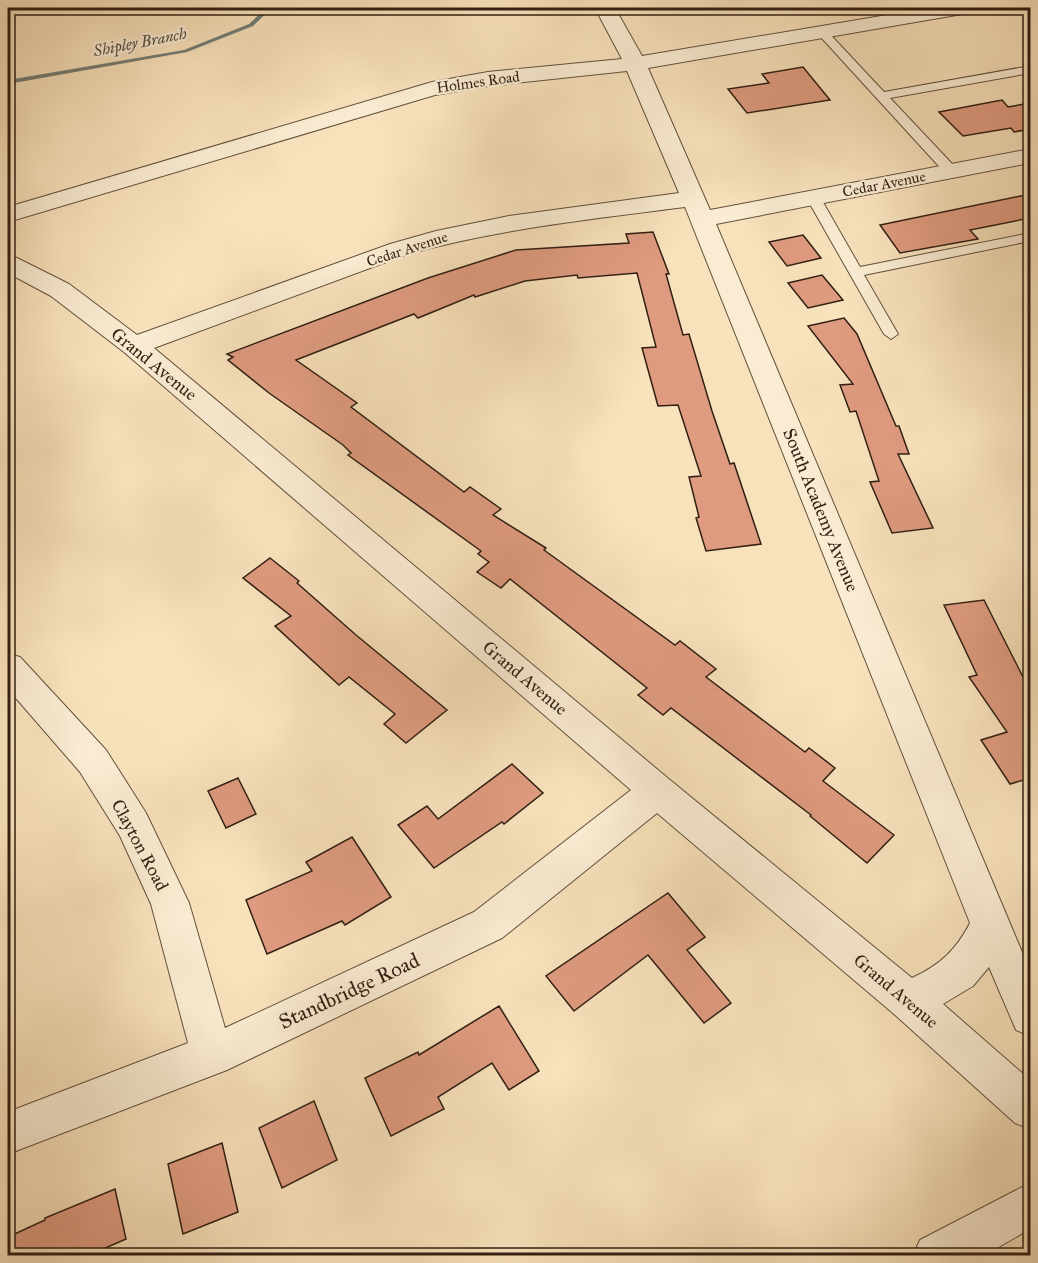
<svg xmlns="http://www.w3.org/2000/svg" width="1038" height="1263" font-family="'IM FELL Great Primer',serif">
	<style>
		.lines { fill: none; stroke-linecap: round; stroke-linejoin: round }
		.stream { fill: #737d76; fill-rule: evenodd }
		.building { fill: #df9b80; stroke: #301f12; stroke-width: 1.5 }
		.lane-casing { stroke: #62503c; stroke-width: 2 }
		.street-casing { stroke: #62503c; stroke-width: 2 }
		.lane { fill: #faecd3; fill-rule: evenodd }
		.street { fill: #faecd3; fill-rule: evenodd }
		.labels { text-anchor: middle; dominant-baseline: central; stroke-width: 4.5; stroke-linejoin: round; paint-order: stroke }
		.far-street-label { font-size: 15px; fill: #301f12; stroke: #faecd3 }
		.far-water-label { font-size: 16px; font-style: italic; fill: #524e44; stroke: #faecd3 }
		.street-label { font-size: 18px; fill: #301f12; stroke: #faecd3 }
		.near-street-label { font-size: 21px; fill: #301f12; stroke: #faecd3 }
	</style>
	<rect width="100%" height="100%" fill="#f8e2bc"/>
	<filter id="stains"><feTurbulence type="fractalNoise" baseFrequency=".00333" numOctaves="4"/><feColorMatrix values="0 0 0 0 .2 0 0 0 0 .09 0 0 0 0 .02 0 0 0 .5 -.17"/></filter>
	<radialGradient id="worn" r=".72"><stop offset=".6" stop-color="#630" stop-opacity="0"/><stop offset="1" stop-color="#630" stop-opacity=".3"/></radialGradient>
	<g class="lines">
		<polygon class="stream" points="266,8 272,8 253,26 187,52 8,84 8,80 184,50 249,24"/>
	</g>
	<g class="building">
		<polygon points="803,67 830,100 747,113 728,89 769,83 762,74"/>
		<polygon points="1002,100 1008,107 1030,103 1030,129 1014,132 1011,128 963,136 939,112"/>
		<polygon points="1030,194 1030,218 970,230 978,239 900,253 880,225"/>
		<polygon points="653,232 669,274 666,274 683,335 689,334 712,411 730,464 734,463 761,544 706,551 696,518 699,517 689,477 701,476 678,405 658,406 642,348 656,347 637,273 578,278 577,275 525,281 475,297 474,295 418,318 414,314 296,360 357,403 351,407 464,492 470,487 501,509 493,515 546,548 544,550 675,645 680,641 716,669 706,677 805,752 809,748 835,768 823,781 894,835 867,863 810,816 811,815 671,708 663,715 638,695 647,688 510,579 501,588 477,572 489,562 478,554 481,551 348,455 351,453 343,445 269,393 228,360 233,357 227,354 428,278 516,250 629,243 626,234"/>
		<polygon points="803,235 821,258 787,266 769,242"/>
		<polygon points="822,275 843,300 808,308 788,283"/>
		<polygon points="844,318 857,334 896,426 899,426 909,454 898,454 933,528 892,533 870,482 879,481 856,411 850,412 840,385 853,384 808,326"/>
		<polygon points="270,558 299,581 297,583 356,635 447,710 406,743 384,724 395,714 349,677 339,685 275,626 291,616 243,578"/>
		<polygon points="984,600 1023,677 1030,675 1030,778 1010,784 981,740 1007,732 969,677 977,675 944,605"/>
		<polygon points="512,764 543,793 504,824 502,822 434,868 398,825 427,806 438,819"/>
		<polygon points="238,778 256,814 226,828 208,791"/>
		<polygon points="352,837 391,897 345,925 342,921 267,954 246,900 312,871 306,862"/>
		<polygon points="668,893 705,937 687,950 731,1003 704,1023 648,955 574,1011 546,976"/>
		<polygon points="499,1006 539,1071 509,1090 492,1063 438,1097 444,1109 391,1136 365,1078 418,1052 419,1055"/>
		<polygon points="314,1101 337,1160 282,1188 259,1128"/>
		<polygon points="222,1143 238,1212 183,1234 168,1164"/>
		<polygon points="115,1189 126,1239 87,1256 8,1256 8,1237 45,1220 45,1218"/>
	</g>
	<g class="lines">
		<defs>
			<g id="lane">
				<polygon points="822,29 826,30 884,92 1030,66 1030,73 890,98 956,168 957,171 956,174 946,174 818,34 818,30"/>
				<polygon points="813,193 820,197 860,267 1030,233 1030,241 864,275 898,334 891,339 884,334 806,197"/>
			</g>
			<g id="street">
				<path d="M595,8H615L642,56L929,8H972L969,12L962,14L648,68L710,210L1030,149V163L716,224L1030,971V1036L1016,1030L989,967L973,986L943,1004L1030,1080V1129L1015,1123L894,1014L657,813L502,938L227,1070L8,1154V1112L188,1043L151,904L120,836L80,772L8,689V654L20,657L106,750L146,813L189,903L225,1028L474,912L631,790L124,352L51,296L8,273V255L17,258L69,284L137,335L390,244L436,231L509,216L679,193L627,71L488,86L435,95L8,222V207L432,82L488,72L622,59ZM685,207L970,923C956,950 940,965 912,978L670,780L154,348L408,254C498,229 592,219 685,207Z"/>
				<polygon points="1030,1183 1030,1229 983,1256 913,1256 920,1240"/>
			</g>
		</defs>
		<use href="#lane" class="lane-casing"/>
		<use href="#street" class="street-casing"/>
		<use href="#lane" class="lane"/>
		<use href="#street" class="street"/>
	</g>
	<g class="labels">
		<g class="far-street-label">
			<text transform="translate(478 82) rotate(-8)">Holmes Road</text>
			<text transform="translate(884 184) rotate(-11)">Cedar Avenue</text>
			<text transform="translate(407 249) rotate(-18)">Cedar Avenue</text>
		</g>
		<g class="far-water-label">
			<text transform="translate(140 42) rotate(-11)">Shipley Branch</text>
		</g>
		<g class="street-label">
			<text transform="translate(154 364) rotate(39)">Grand Avenue</text>
			<text transform="translate(821 510) rotate(68)">South Academy Avenue</text>
			<text transform="translate(525 678) rotate(40)">Grand Avenue</text>
			<text transform="translate(140 845) rotate(62)">Clayton Road</text>
			<text transform="translate(896 991) rotate(40)">Grand Avenue</text>
		</g>
		<g class="near-street-label">
			<text transform="translate(349 991) rotate(-25)">Standbridge Road</text>
		</g>
	</g>
	<rect width="1038" height="1263" fill="none" stroke="#f8e2bc" stroke-width="30"/>
	<rect x="9" y="9" width="1020" height="1245" fill="none" stroke="#301f12" stroke-width="3"/>
	<rect x="15" y="15" width="1008" height="1233" fill="none" stroke="#301f12" stroke-width="1.5"/>
	<rect width="100%" height="100%" filter="url(#stains)"/>
	<rect width="100%" height="100%" fill="url(#worn)"/>
</svg>
